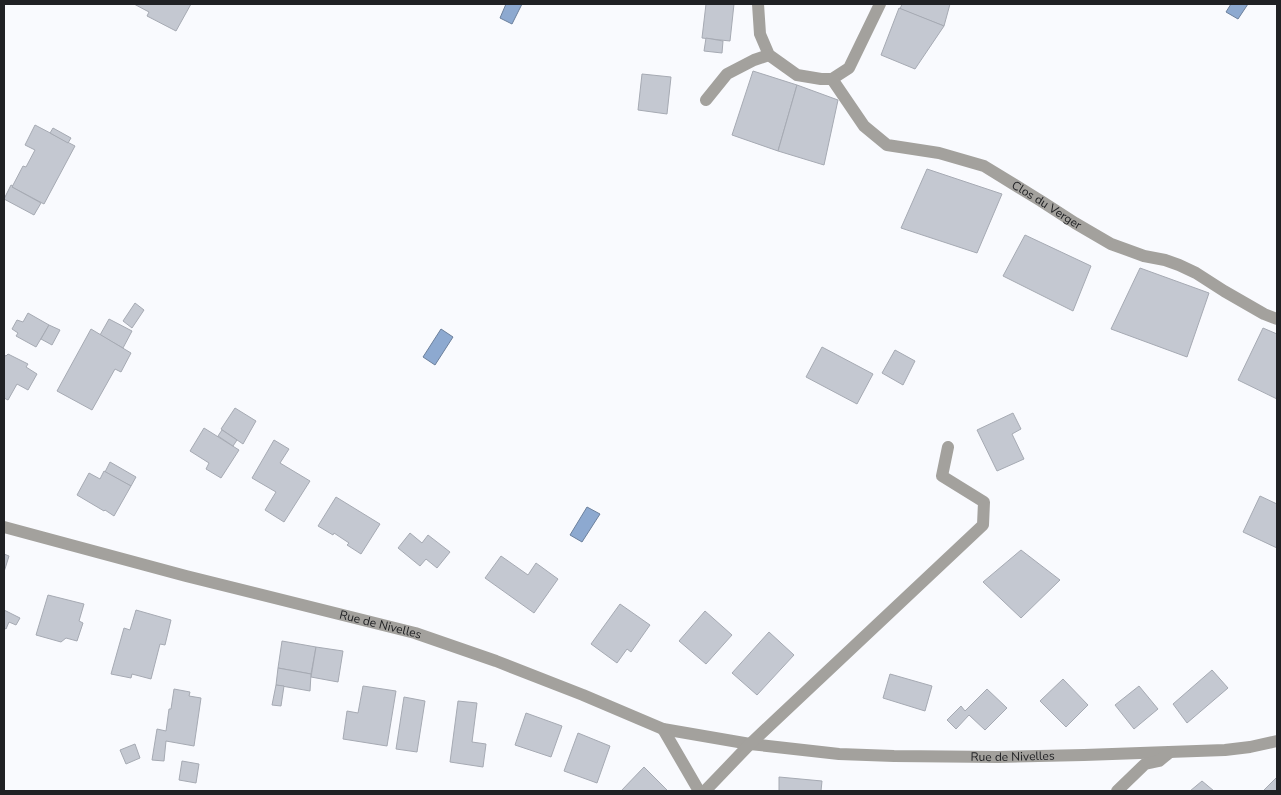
<svg xmlns="http://www.w3.org/2000/svg" width="1281" height="795" font-family="'Nunito Sans',sans-serif">
	<style>
		.water { fill: #8da9d0; stroke: #6c809c }
		.building { fill: #c4c8d1; stroke: #a6aab3 }
		.lines { fill: none; stroke-linecap: round; stroke-linejoin: round }
		.minor { stroke: #a3a19d; stroke-width: 12 }
		.labels { text-anchor: middle; dominant-baseline: central; stroke-width: 4.5; stroke-linejoin: round; paint-order: stroke }
		.street-label { font-size: 12px; fill: #202124; stroke: #f9fafe }
	</style>
	<rect width="100%" height="100%" fill="#f9fafe"/>
	<g class="water">
		<polygon points="506,4 522,4 512,24 500,18"/>
		<polygon points="1231,4 1248,4 1238,19 1226,12"/>
		<polygon points="441,329 453,337 435,365 423,357"/>
		<polygon points="587,507 600,514 582,542 570,535"/>
	</g>
	<g class="building">
		<polygon points="134,4 191,4 176,31 147,16 149,12"/>
		<polygon points="706,4 734,4 730,41 702,38"/>
		<polygon points="902,4 950,4 944,26 900,9"/>
		<polygon points="899,8 944,26 915,69 881,55"/>
		<polygon points="706,38 723,41 722,53 704,51"/>
		<polygon points="753,71 797,85 778,151 732,135"/>
		<polygon points="642,74 671,77 667,114 638,110"/>
		<polygon points="797,85 838,100 824,165 778,151"/>
		<polygon points="35,125 75,146 44,204 12,187 23,166 26,167 35,150 25,145"/>
		<polygon points="53,128 71,138 68,143 50,133"/>
		<polygon points="927,169 1002,194 977,253 901,228"/>
		<polygon points="11,185 13,186 12,187 41,203 34,215 4,199"/>
		<polygon points="1025,235 1091,266 1073,311 1003,276"/>
		<polygon points="1140,268 1209,293 1187,357 1111,329"/>
		<polygon points="135,303 144,310 132,328 123,321"/>
		<polygon points="28,313 49,325 36,347 16,336 18,333 12,329 17,320 23,322"/>
		<polygon points="109,319 132,331 123,348 100,335"/>
		<polygon points="49,325 60,330 52,345 41,339"/>
		<polygon points="1263,328 1277,334 1277,399 1238,380"/>
		<polygon points="91,329 131,353 121,372 115,369 92,410 57,391"/>
		<polygon points="822,347 873,374 857,404 806,377"/>
		<polygon points="895,350 915,361 903,385 882,373"/>
		<polygon points="8,354 28,364 26,367 37,374 28,390 17,384 8,400 4,398 4,355 6,356"/>
		<polygon points="235,408 256,421 243,444 221,429"/>
		<polygon points="1013,413 1021,429 1012,434 1024,459 997,471 977,430"/>
		<polygon points="204,428 239,450 221,478 206,469 209,463 190,451"/>
		<polygon points="222,430 237,440 233,446 218,436"/>
		<polygon points="274,440 289,449 280,463 310,481 284,522 265,510 276,492 252,478"/>
		<polygon points="110,462 136,477 131,486 105,472"/>
		<polygon points="104,471 131,486 114,516 105,510 104,511 77,495 89,473 100,479"/>
		<polygon points="1260,496 1277,504 1277,548 1243,532"/>
		<polygon points="336,497 380,524 361,554 347,545 349,543 334,533 333,535 318,526"/>
		<polygon points="410,533 422,543 428,535 450,552 437,568 426,559 420,566 398,548"/>
		<polygon points="1021,550 1060,580 1021,618 983,582"/>
		<polygon points="4,554 9,556 4,572"/>
		<polygon points="501,556 528,575 536,563 558,579 534,613 485,578"/>
		<polygon points="48,595 84,604 79,621 83,623 77,641 66,638 61,642 36,635"/>
		<polygon points="620,604 650,625 631,652 627,649 617,663 591,644"/>
		<polygon points="4,610 20,618 16,625 9,622 6,629 4,628"/>
		<polygon points="136,610 171,620 165,645 160,644 151,679 132,674 131,678 111,674 124,628 130,630"/>
		<polygon points="705,611 732,635 706,664 679,641"/>
		<polygon points="769,632 794,655 757,695 732,673"/>
		<polygon points="282,641 316,647 311,674 278,668"/>
		<polygon points="316,647 343,651 338,682 311,677"/>
		<polygon points="278,668 311,674 310,691 276,685"/>
		<polygon points="1212,670 1228,688 1187,723 1173,704"/>
		<polygon points="890,674 932,686 925,711 883,698"/>
		<polygon points="1063,679 1088,705 1066,727 1040,701"/>
		<polygon points="276,685 284,686 281,706 272,705"/>
		<polygon points="363,686 396,691 387,746 343,739 347,711 358,713"/>
		<polygon points="1139,686 1158,709 1134,729 1115,705"/>
		<polygon points="174,689 190,692 189,696 201,698 194,746 166,741 164,761 152,760 157,729 166,731 169,709 171,709"/>
		<polygon points="987,689 1007,708 985,730 969,715 956,729 947,720 961,706 965,711"/>
		<polygon points="404,697 425,701 417,752 396,749"/>
		<polygon points="458,701 477,703 472,742 486,744 483,767 450,762"/>
		<polygon points="526,713 562,726 551,757 515,745"/>
		<polygon points="578,733 610,746 597,783 564,771"/>
		<polygon points="135,744 140,758 126,764 120,750"/>
		<polygon points="182,761 199,764 196,783 179,780"/>
		<polygon points="644,767 668,791 621,791"/>
		<polygon points="779,777 822,781 821,791 779,791"/>
		<polygon points="1277,777 1277,791 1263,791"/>
		<polygon points="1202,781 1214,791 1190,791"/>
	</g>
	<g class="lines">
		<g class="minor">
			<polyline points="758,4 760,34 769,55 797,75 821,79 832,79 849,68 880,4"/>
			<path id="s1" d="M832,79L864,126L887,145L939,153L984,166L1041,201L1075,223L1111,244L1144,256L1165,260L1179,265L1196,273L1224,291L1264,314L1277,319"/>
			<polyline points="706,100 727,74 754,60 769,55"/>
			<path id="s2" d="M4,527L186,576L415,633L496,661L583,695L663,729L750,744L839,754L894,756L998,757L1084,755L1225,750L1250,747L1277,741"/>
			<polyline points="663,729 699,791"/>
			<polyline points="705,791 750,744 983,525 984,502 942,476 948,447"/>
			<polyline points="1117,791 1145,764 1159,761 1170,752"/>
		</g>
	</g>
	<g class="labels">
		<g class="street-label">
			<text stroke="none"><textPath href="#s1" startOffset="260">Clos du Verger</textPath></text>
			<text stroke="none"><textPath href="#s2" startOffset="389">Rue de Nivelles</textPath></text>
			<text stroke="none"><textPath href="#s2" startOffset="1042">Rue de Nivelles</textPath></text>
		</g>
	</g>
	<rect width="1281" height="795" fill="none" stroke="#202124" stroke-width="10"/>
</svg>
